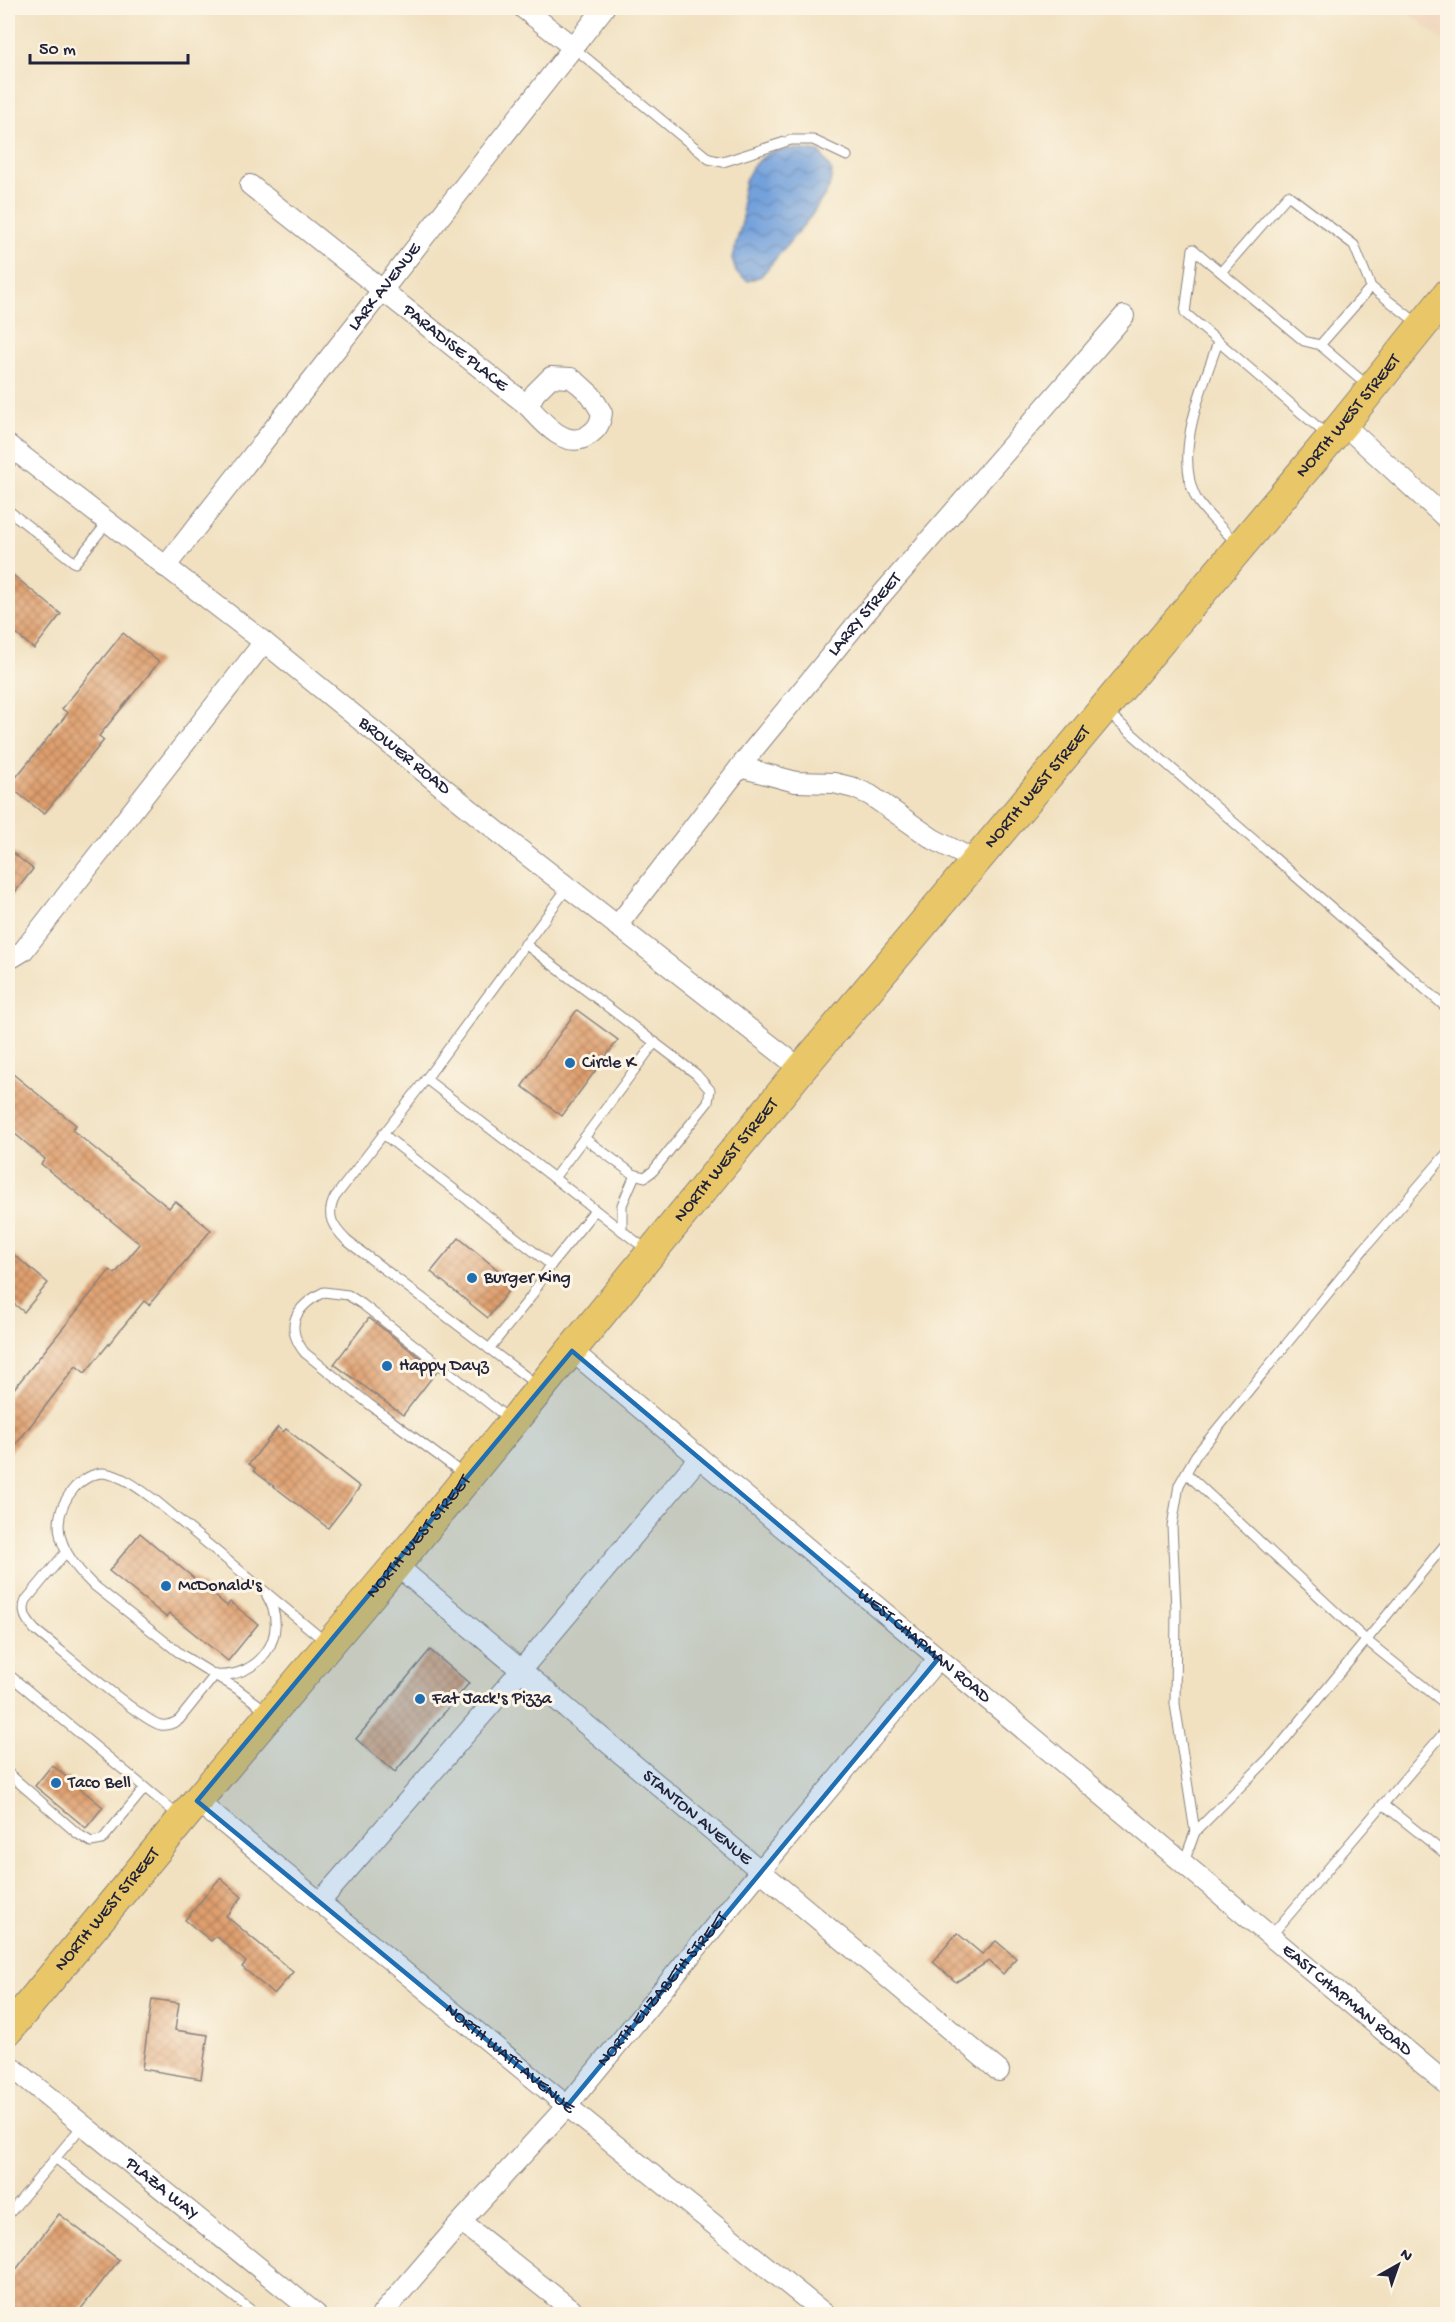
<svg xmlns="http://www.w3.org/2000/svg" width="1455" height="2322" font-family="'Gochi Hand',sans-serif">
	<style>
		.built { fill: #efd6bb }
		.water { fill: url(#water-waves); stroke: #4a628c; stroke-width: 1.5 }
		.building { fill: url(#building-cross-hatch) }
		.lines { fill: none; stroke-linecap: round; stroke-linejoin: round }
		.lane-casing { stroke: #8a827e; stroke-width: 11 }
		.street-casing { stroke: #8a827e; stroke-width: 22 }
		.primary-casing { stroke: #8a827e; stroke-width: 32 }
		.lane { stroke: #fff; stroke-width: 9 }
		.street { stroke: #fff; stroke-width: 20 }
		.primary { stroke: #e9c769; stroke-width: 30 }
		.marked { fill: #1f6fb2; fill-opacity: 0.2; stroke: #1f6fb2; stroke-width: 4.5; stroke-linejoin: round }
		.poi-dot { fill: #1f6fb2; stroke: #fcf5e5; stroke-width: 2 }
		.labels { text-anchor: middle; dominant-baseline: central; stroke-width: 6; stroke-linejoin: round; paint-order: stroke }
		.street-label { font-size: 18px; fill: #22223b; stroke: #fcf5e5 }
		.poi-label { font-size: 18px; fill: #22223b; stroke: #fcf5e5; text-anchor: start }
	</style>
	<defs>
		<pattern id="water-waves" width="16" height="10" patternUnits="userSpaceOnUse" patternTransform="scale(1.5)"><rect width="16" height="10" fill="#73a1dc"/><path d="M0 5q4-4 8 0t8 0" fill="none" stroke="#5e83b4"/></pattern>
		<pattern id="building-cross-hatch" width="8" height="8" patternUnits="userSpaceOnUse" patternTransform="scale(1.5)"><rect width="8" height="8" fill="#df9f6d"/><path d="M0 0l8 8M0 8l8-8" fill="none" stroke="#b4815b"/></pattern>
	</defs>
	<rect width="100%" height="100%" fill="#fcf5e5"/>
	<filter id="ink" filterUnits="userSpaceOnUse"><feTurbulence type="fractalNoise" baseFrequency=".0167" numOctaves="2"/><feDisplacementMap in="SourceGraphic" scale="12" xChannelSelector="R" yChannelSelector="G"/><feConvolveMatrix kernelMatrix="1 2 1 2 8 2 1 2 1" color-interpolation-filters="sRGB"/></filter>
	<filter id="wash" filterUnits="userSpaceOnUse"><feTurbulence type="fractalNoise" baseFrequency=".008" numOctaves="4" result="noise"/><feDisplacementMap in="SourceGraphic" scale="24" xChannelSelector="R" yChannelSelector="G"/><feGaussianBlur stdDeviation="1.35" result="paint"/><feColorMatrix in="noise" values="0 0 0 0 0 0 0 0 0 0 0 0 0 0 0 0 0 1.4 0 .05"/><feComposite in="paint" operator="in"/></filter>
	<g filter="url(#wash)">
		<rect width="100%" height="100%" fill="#f1e1c1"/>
		<polygon class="built" points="1403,8 1447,8 1447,44"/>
		<polygon class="water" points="794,149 820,152 832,172 829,188 811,216 761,276 748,281 736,272 732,258 743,219 742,196 745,181 753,166 769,152"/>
		<g id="blocks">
			<g class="building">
				<polygon points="8,571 61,614 34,649 8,627"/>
				<polygon points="123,633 159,662 99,736 104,740 44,814 9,786 68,713 62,709"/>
				<polygon points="8,849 33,869 8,901"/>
				<polygon points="577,1010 618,1040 562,1116 522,1086"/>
				<polygon points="8,1070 76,1125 72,1130 169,1208 175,1201 211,1230 149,1305 144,1301 85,1373 76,1366 8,1455 8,1396 110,1270 115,1274 140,1244 41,1164 45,1159 8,1128"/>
				<polygon points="459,1238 514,1283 488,1318 431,1272"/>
				<polygon points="8,1250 48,1283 24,1312 8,1299"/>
				<polygon points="369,1318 437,1371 403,1415 334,1364"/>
				<polygon points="278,1427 283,1432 286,1429 360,1487 328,1528 254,1471 255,1468 249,1464"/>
				<polygon points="140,1533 227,1606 230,1602 258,1624 228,1661 169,1613 166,1617 109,1571"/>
				<polygon points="430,1650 469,1683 395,1772 356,1739"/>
				<polygon points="52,1765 103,1807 86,1828 35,1786"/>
				<polygon points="220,1878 242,1897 226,1916 293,1972 274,1994 242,1967 246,1962 216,1936 211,1941 185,1920"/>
				<polygon points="957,1933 982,1954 996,1941 1016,1958 1003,1974 989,1961 956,1982 933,1962"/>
				<polygon points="152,1999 179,2003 175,2030 208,2035 201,2079 142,2069"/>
				<polygon points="59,2214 119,2260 77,2314 8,2314 8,2280"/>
			</g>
		</g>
	</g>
	<g filter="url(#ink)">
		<use href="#blocks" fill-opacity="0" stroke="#8a827e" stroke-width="1.5"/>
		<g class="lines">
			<defs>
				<g id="lane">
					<polyline points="573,47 709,159 723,162 791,140 813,140 847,156"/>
					<polyline points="1221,272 1288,195 1354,245 1371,287 1420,325"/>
					<path d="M1218,342C1203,386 1173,453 1196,498C1203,512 1225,530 1236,543"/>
					<polyline points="1320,345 1371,287"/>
					<polyline points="1327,435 1185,313 1193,249 1304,341 1320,345 1369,387"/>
					<polyline points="8,466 18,453"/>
					<polyline points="8,510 75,563 108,522"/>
					<polyline points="1107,712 1448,1009"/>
					<polyline points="568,887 426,1079 647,1250"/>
					<polyline points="525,944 696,1074 710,1090 708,1102 653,1171 645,1177 633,1174 584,1138 554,1178"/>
					<path d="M426,1079L335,1197C325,1216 333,1227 347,1241L537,1385"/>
					<polyline points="383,1134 551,1265 595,1210"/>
					<polyline points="584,1138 655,1042"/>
					<polyline points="622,1231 622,1205 635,1175"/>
					<polyline points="489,1349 530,1298 551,1265"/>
					<polyline points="1186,1473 1366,1640 1448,1706"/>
					<path d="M466,1476L369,1404L305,1353C283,1326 296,1306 324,1292L348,1295L362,1304L509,1419"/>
					<path d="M66,1552L26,1600C21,1612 26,1620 35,1630C55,1645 144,1723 161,1725C167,1726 174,1723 179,1720L215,1675C259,1679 291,1635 267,1596"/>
					<polyline points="8,1674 179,1816"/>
					<path d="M267,1711L236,1688L182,1655L91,1583C63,1555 44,1523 75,1487C82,1480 93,1473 103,1473C123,1475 141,1490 156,1501L327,1643"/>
					<polyline points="8,1773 78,1834 91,1842 102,1840 145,1788"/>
					<polyline points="1383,1804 1448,1856"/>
					<polyline points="1195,1832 1175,1704 1176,1609 1172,1526 1179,1485 1196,1455 1364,1249 1448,1152"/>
					<polyline points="1183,1865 1195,1832 1273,1754 1448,1541"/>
					<polyline points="1270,1937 1448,1728"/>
					<polyline points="55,2158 256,2314"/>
					<polyline points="8,2215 83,2125"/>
					<polyline points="1444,2314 1448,2311"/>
				</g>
				<g id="street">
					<polyline points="523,8 573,47"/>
					<path id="s1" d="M250,185L528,406"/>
					<path d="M551,377L571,378L579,384L591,395L602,413C600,424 598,429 587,436C565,450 542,421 528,406L535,393Z"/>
					<polyline points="1343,424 1448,520"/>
					<path id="s2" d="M8,445L264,642L519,849L801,1069"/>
					<path id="s3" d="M165,567L604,8"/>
					<polyline points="740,767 796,782 834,783 854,788 870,795 933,839 976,861"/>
					<path id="s4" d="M617,926L753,750L863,616L1124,316"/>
					<polyline points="8,960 23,951 264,642"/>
					<path id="s5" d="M572,1351L1448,2085"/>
					<path id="s6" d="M396,1565L999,2071"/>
					<path id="s7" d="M197,1801L567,2106L825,2314"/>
					<polyline points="320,1902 521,1670 699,1458"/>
					<path id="s8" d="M8,2064L316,2314"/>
					<polyline points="461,2222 577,2314"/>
					<path id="s9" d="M382,2314L461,2222L567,2106L760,1871L938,1659"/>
				</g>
				<g id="primary">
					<path id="s10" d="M8,2030L197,1801L396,1565L801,1069L1343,424L1448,294"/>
				</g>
			</defs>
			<use href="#lane" class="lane-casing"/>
			<use href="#street" class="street-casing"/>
			<use href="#primary" class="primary-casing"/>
			<use href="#lane" class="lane"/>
			<use href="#street" class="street"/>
			<use href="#primary" class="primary"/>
		</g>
	</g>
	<path class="marked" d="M572,1351L938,1659L567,2106L197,1801Z"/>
	<g class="poi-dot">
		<circle cx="570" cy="1063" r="6"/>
		<circle cx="472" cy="1278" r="6"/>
		<circle cx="387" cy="1366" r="6"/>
		<circle cx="166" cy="1586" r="6"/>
		<circle cx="420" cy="1699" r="6"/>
		<circle cx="56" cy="1783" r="6"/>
	</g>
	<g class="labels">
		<g class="street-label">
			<text stroke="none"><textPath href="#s3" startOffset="356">LARK AVENUE</textPath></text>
			<text stroke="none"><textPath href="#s1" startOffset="262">PARADISE PLACE</textPath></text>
			<text stroke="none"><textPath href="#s10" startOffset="2098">NORTH WEST STREET</textPath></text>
			<text stroke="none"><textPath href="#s4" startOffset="398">LARRY STREET</textPath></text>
			<text stroke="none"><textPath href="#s2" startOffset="504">BROWER ROAD</textPath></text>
			<text stroke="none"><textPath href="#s10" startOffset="1614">NORTH WEST STREET</textPath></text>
			<text stroke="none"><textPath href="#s10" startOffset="1128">NORTH WEST STREET</textPath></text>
			<text stroke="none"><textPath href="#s10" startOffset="642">NORTH WEST STREET</textPath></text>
			<text stroke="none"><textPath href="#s5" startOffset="459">WEST CHAPMAN ROAD</textPath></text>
			<text stroke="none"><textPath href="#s6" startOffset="393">STANTON AVENUE</textPath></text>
			<text stroke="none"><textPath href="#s10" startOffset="156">NORTH WEST STREET</textPath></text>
			<text stroke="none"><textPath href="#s9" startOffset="429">NORTH ELIZABETH STREET</textPath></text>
			<text stroke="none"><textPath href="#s5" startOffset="1011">EAST CHAPMAN ROAD</textPath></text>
			<text stroke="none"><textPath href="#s7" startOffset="405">NORTH WATT AVENUE</textPath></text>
			<text stroke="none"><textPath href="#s8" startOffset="198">PLAZA WAY</textPath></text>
		</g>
		<g class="poi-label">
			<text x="582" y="1063">Circle K</text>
			<text x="484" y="1278">Burger King</text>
			<text x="399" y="1366">Happy Dayz</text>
			<text x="178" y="1586">McDonald's</text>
			<text x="432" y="1699">Fat Jack's Pizza</text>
			<text x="68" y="1783">Taco Bell</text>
		</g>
	</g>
	<rect width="1455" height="2322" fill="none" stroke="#fcf5e5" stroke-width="30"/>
	<g transform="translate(1398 2265) rotate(40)" stroke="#fcf5e5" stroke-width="4.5" paint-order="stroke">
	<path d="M0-4.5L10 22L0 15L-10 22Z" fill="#22223b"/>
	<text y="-9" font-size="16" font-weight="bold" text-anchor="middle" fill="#22223b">N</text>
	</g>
	<path d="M30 54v9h158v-9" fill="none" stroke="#22223b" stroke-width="3"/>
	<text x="39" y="54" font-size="18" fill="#22223b" stroke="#fcf5e5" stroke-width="4.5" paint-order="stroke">50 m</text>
</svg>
